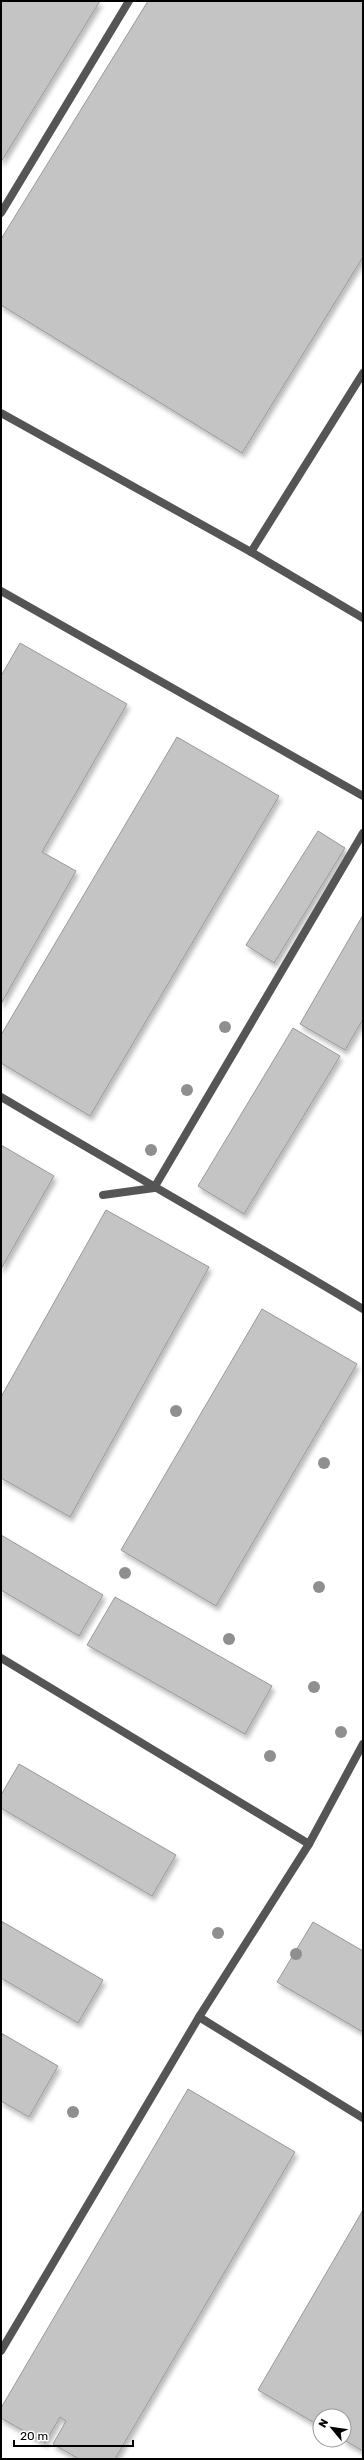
<svg xmlns="http://www.w3.org/2000/svg" width="364" height="2460" font-family="Rubik,sans-serif">
	<style>
		.building { fill: #c4c4c4; stroke: #999; filter: url(#shadow) }
		.lines { fill: none; stroke-linecap: round; stroke-linejoin: round }
		.lane { stroke: #555; stroke-width: 8 }
		.tree { fill: #8f8f8f }
	</style>
	<defs>
		<filter id="shadow"><feDropShadow dx="2.5" dy="4.5" stdDeviation="2" flood-color="#0004"/></filter>
	</defs>
	<rect width="100%" height="100%" fill="#fff"/>
	<g class="building">
		<polygon points="1,1 100,1 1,162"/>
		<polygon points="148,1 363,1 363,257 242,453 1,305 1,239"/>
		<polygon points="20,643 127,704 42,852 76,871 1,1004 1,676"/>
		<polygon points="177,737 279,796 90,1116 1,1063 1,1035"/>
		<polygon points="318,831 345,848 274,963 246,945"/>
		<polygon points="363,915 363,1019 345,1050 300,1024"/>
		<polygon points="293,1028 340,1056 244,1214 198,1186"/>
		<polygon points="1,1145 54,1176 1,1269"/>
		<polygon points="106,1210 209,1267 70,1517 1,1478 1,1397"/>
		<polygon points="262,1309 357,1364 216,1606 121,1550"/>
		<polygon points="1,1535 103,1595 79,1636 1,1590"/>
		<polygon points="115,1597 272,1686 245,1734 87,1645"/>
		<polygon points="19,1764 176,1855 152,1896 1,1808 1,1795"/>
		<polygon points="1,1921 103,1980 78,2023 1,1978"/>
		<polygon points="313,1922 363,1951 363,2032 277,1982"/>
		<polygon points="1,2033 58,2066 29,2117 1,2101"/>
		<polygon points="188,2089 295,2152 115,2459 79,2459 53,2444 66,2421 60,2417 45,2443 1,2418 1,2408"/>
		<polygon points="363,2210 363,2451 344,2440 344,2416 320,2416 320,2426 258,2390"/>
	</g>
	<g class="lines">
		<g class="lane">
			<polyline points="1,213 129,1"/>
			<polyline points="1,413 251,552 363,618"/>
			<polyline points="251,552 363,373"/>
			<polyline points="1,591 363,796"/>
			<path d="M1,1097C121,1168 243,1237 363,1309"/>
			<polyline points="103,1195 154,1188 363,833"/>
			<polyline points="1,1658 309,1844"/>
			<polyline points="199,2017 363,2118"/>
			<polyline points="1,2351 199,2017 309,1844 363,1744"/>
		</g>
	</g>
	<g class="tree">
		<circle cx="225" cy="1027" r="6"/>
		<circle cx="187" cy="1090" r="6"/>
		<circle cx="151" cy="1150" r="6"/>
		<circle cx="176" cy="1411" r="6"/>
		<circle cx="324" cy="1463" r="6"/>
		<circle cx="125" cy="1573" r="6"/>
		<circle cx="319" cy="1587" r="6"/>
		<circle cx="229" cy="1639" r="6"/>
		<circle cx="314" cy="1687" r="6"/>
		<circle cx="341" cy="1732" r="6"/>
		<circle cx="270" cy="1756" r="6"/>
		<circle cx="218" cy="1933" r="6"/>
		<circle cx="296" cy="1954" r="6"/>
		<circle cx="73" cy="2112" r="6"/>
	</g>
	<rect width="364" height="2460" fill="none" stroke="#000000" stroke-width="4"/>
	<g transform="translate(332 2428) rotate(299)"><circle r="19" fill="#ffffff" stroke="#999999"/>
	<path d="M0-3L7 15L0 10L-7 15Z" fill="#000000"/>
	<text y="-6" font-size="11" font-weight="bold" text-anchor="middle" fill="#000000">N</text>
	</g>
	<path d="M14 2440v6h119v-6" fill="none" stroke="#000000" stroke-width="2"/>
	<text x="20" y="2440" font-size="12" fill="#000000" stroke="#ffffff" stroke-width="3" paint-order="stroke">20 m</text>
</svg>
